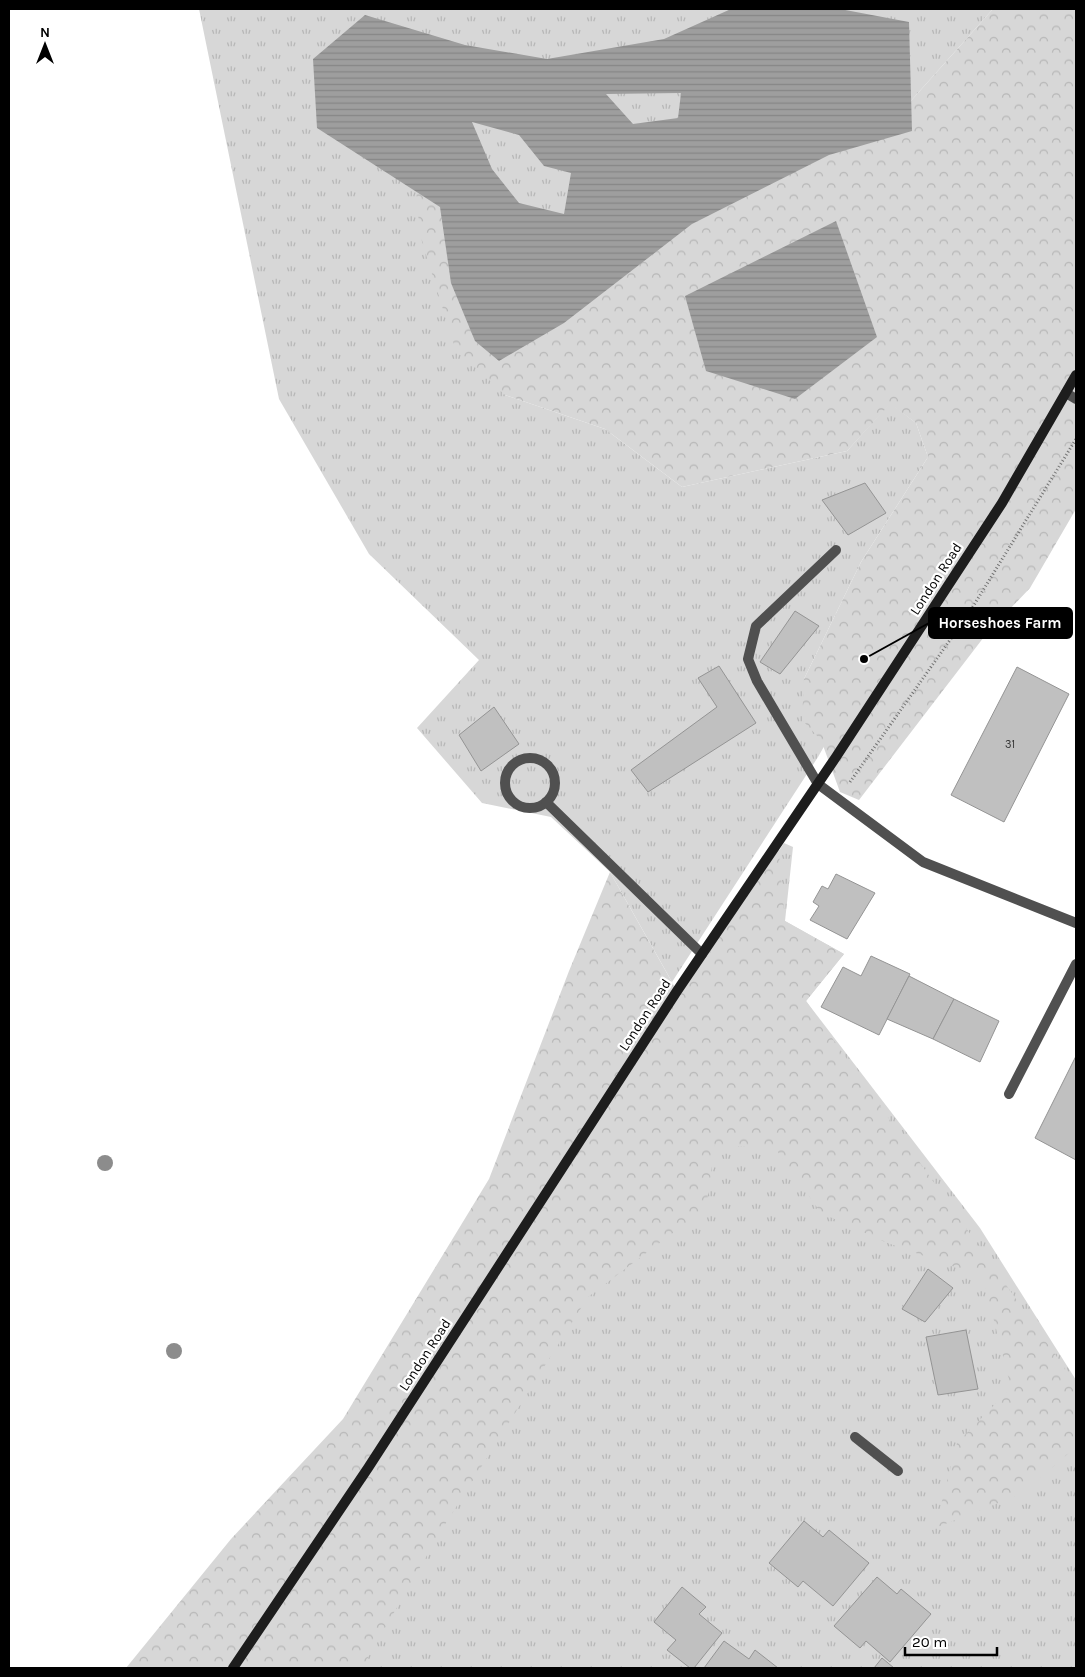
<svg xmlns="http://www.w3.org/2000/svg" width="1085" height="1677" font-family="Karla,sans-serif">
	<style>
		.grass { fill: url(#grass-tufts) }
		.forest { fill: url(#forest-crowns) }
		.water { fill: url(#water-rules); fill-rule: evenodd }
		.building { fill: #c0c0c0; stroke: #949494 }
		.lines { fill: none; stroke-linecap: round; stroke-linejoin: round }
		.path { stroke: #727272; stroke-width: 3; stroke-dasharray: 1 2.5; stroke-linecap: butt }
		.service { stroke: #505050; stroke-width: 10 }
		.secondary { stroke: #1d1d1d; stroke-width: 10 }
		.tree { fill: #8c8c8c }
		.labels { text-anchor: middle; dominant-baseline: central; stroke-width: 4.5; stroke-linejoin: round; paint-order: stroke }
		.number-label { font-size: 11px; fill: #303030 }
		.street-label { font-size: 14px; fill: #000; stroke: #fff }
		.leader { fill: none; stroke: #000; stroke-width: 2 }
		.callout-dot { fill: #000; stroke: #fff; stroke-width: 2 }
		.callout { fill: #000; stroke: #000; stroke-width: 2 }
		.callout-label { font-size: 15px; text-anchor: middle; font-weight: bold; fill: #fff }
	</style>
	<defs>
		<pattern id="grass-tufts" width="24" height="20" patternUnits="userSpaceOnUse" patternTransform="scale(1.25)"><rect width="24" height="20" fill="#d7d7d7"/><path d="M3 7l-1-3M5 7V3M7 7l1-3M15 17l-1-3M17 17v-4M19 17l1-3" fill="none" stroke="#b7b7b7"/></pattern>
		<pattern id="forest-crowns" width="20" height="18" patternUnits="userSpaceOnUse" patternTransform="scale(1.25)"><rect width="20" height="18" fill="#d7d7d7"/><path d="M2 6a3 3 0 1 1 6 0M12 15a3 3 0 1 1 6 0" fill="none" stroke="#b7b7b7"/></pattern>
		<pattern id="water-rules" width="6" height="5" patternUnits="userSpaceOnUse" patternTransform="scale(1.25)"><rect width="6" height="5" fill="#9e9e9e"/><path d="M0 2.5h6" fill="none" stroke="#868686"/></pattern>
	</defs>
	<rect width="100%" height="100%" fill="#fff"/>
	<g class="grass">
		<polygon points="199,9 993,9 901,112 505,395 605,429 682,487 847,451 890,403 916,423 928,457 861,562 804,679 826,743 818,757 672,982 610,872 551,817 482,803 417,728 479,660 369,554 279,399"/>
		<polygon points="784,843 793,847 785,921 844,954 806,1001 980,1228 1076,1380 1076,1668 236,1668 260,1627"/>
	</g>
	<g class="forest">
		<polygon points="993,9 1076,9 1076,509 1030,588 987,633 859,800 840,792 821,740 802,720 804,679 861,562 928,457 916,423 890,404 847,451 682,487 605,429 505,395 455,348 420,235 415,178 448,187 505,325 703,173 901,112"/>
		<polygon points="778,843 785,921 844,954 806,1001 1076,1384 1076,1447 1021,1494 935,1528 957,1443 1011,1388 983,1277 885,1242 821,1213 775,1148 715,1145 706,1208 588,1297 441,1531 362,1668 126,1668 231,1539 343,1419 489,1179 569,971 610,872 677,991"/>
	</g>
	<g class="water">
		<path d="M731,9H840L909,22L912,131L829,155L692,224L564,323L499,361L475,341L451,283L440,207L317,128L313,59L365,15L465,45L547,59L664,39ZM681,93L678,118L633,124L606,94ZM472,122L519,135L544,166L571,173L564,214L519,203L492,169Z"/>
		<polygon points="836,221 877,337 795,399 706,371 685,296"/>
	</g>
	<g class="building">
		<polygon points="865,483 886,513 848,535 822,500"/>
		<polygon points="795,611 819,626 780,674 760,662"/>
		<polygon points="719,666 756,723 648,792 631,770 717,707 698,678"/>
		<polygon points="1017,667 1069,694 1004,822 951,795"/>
		<polygon points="494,707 519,744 481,771 459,735"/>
		<polygon points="836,874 875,893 847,939 810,920 819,906 813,902 822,886 828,889"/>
		<polygon points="871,956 910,974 879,1035 821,1007 843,967 861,976"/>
		<polygon points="909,976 954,999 933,1039 887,1019"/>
		<polygon points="954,999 999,1021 980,1062 933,1039"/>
		<polygon points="1076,1056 1076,1160 1035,1138"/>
		<polygon points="928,1269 953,1288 925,1322 902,1309"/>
		<polygon points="966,1330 978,1389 938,1395 926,1337"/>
		<polygon points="804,1521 823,1537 829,1530 869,1563 833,1606 803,1581 798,1587 769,1563"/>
		<polygon points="877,1577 897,1594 901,1589 931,1614 890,1662 866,1641 860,1648 834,1626"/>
		<polygon points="682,1587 706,1607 699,1614 722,1633 694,1668 690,1668 667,1650 676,1640 654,1622"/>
		<polygon points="724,1641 749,1659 755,1650 778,1668 704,1668"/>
		<polygon points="882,1658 894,1668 874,1668"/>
	</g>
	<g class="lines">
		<polyline class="path" points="850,782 969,613 1076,439"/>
		<g class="service">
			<polyline points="1066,393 1076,399"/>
			<polyline points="836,550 756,626 748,659 757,681 818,784 923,862 1076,923"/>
			<circle cx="530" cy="783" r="25"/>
			<polyline points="546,802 702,954"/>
			<polyline points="1009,1094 1076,964"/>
			<polyline points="855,1437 898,1471"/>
		</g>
		<polyline class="secondary" points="233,1668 368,1468 677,991 836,757 1002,503 1076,375"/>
	</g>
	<g class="tree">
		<circle cx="105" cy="1163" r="8"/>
		<circle cx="174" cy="1351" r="8"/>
	</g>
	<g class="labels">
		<g class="number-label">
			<text x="1010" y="744">31</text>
		</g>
		<g class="street-label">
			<text transform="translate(936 579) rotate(-57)">London Road</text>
			<text transform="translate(645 1015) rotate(-57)">London Road</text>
			<text transform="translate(425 1355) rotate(-57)">London Road</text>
		</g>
	</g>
	<path class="leader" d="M864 659L929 623"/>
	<circle class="callout-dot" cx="864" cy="659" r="5"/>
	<rect class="callout" x="929" y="608" width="143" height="30" rx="5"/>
	<g class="callout-label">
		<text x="1000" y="628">Horseshoes Farm</text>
	</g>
	<rect width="1085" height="1677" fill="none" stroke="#000000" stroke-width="20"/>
	<g transform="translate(45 45)" stroke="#ffffff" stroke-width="4" paint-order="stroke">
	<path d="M0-4L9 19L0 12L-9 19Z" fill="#000000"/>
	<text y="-8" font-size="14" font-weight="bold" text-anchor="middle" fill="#000000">N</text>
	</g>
	<path d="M905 1647v8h92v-8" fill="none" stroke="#000000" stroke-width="2.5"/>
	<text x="912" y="1647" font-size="15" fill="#000000" stroke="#ffffff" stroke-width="4" paint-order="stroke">20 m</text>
</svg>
